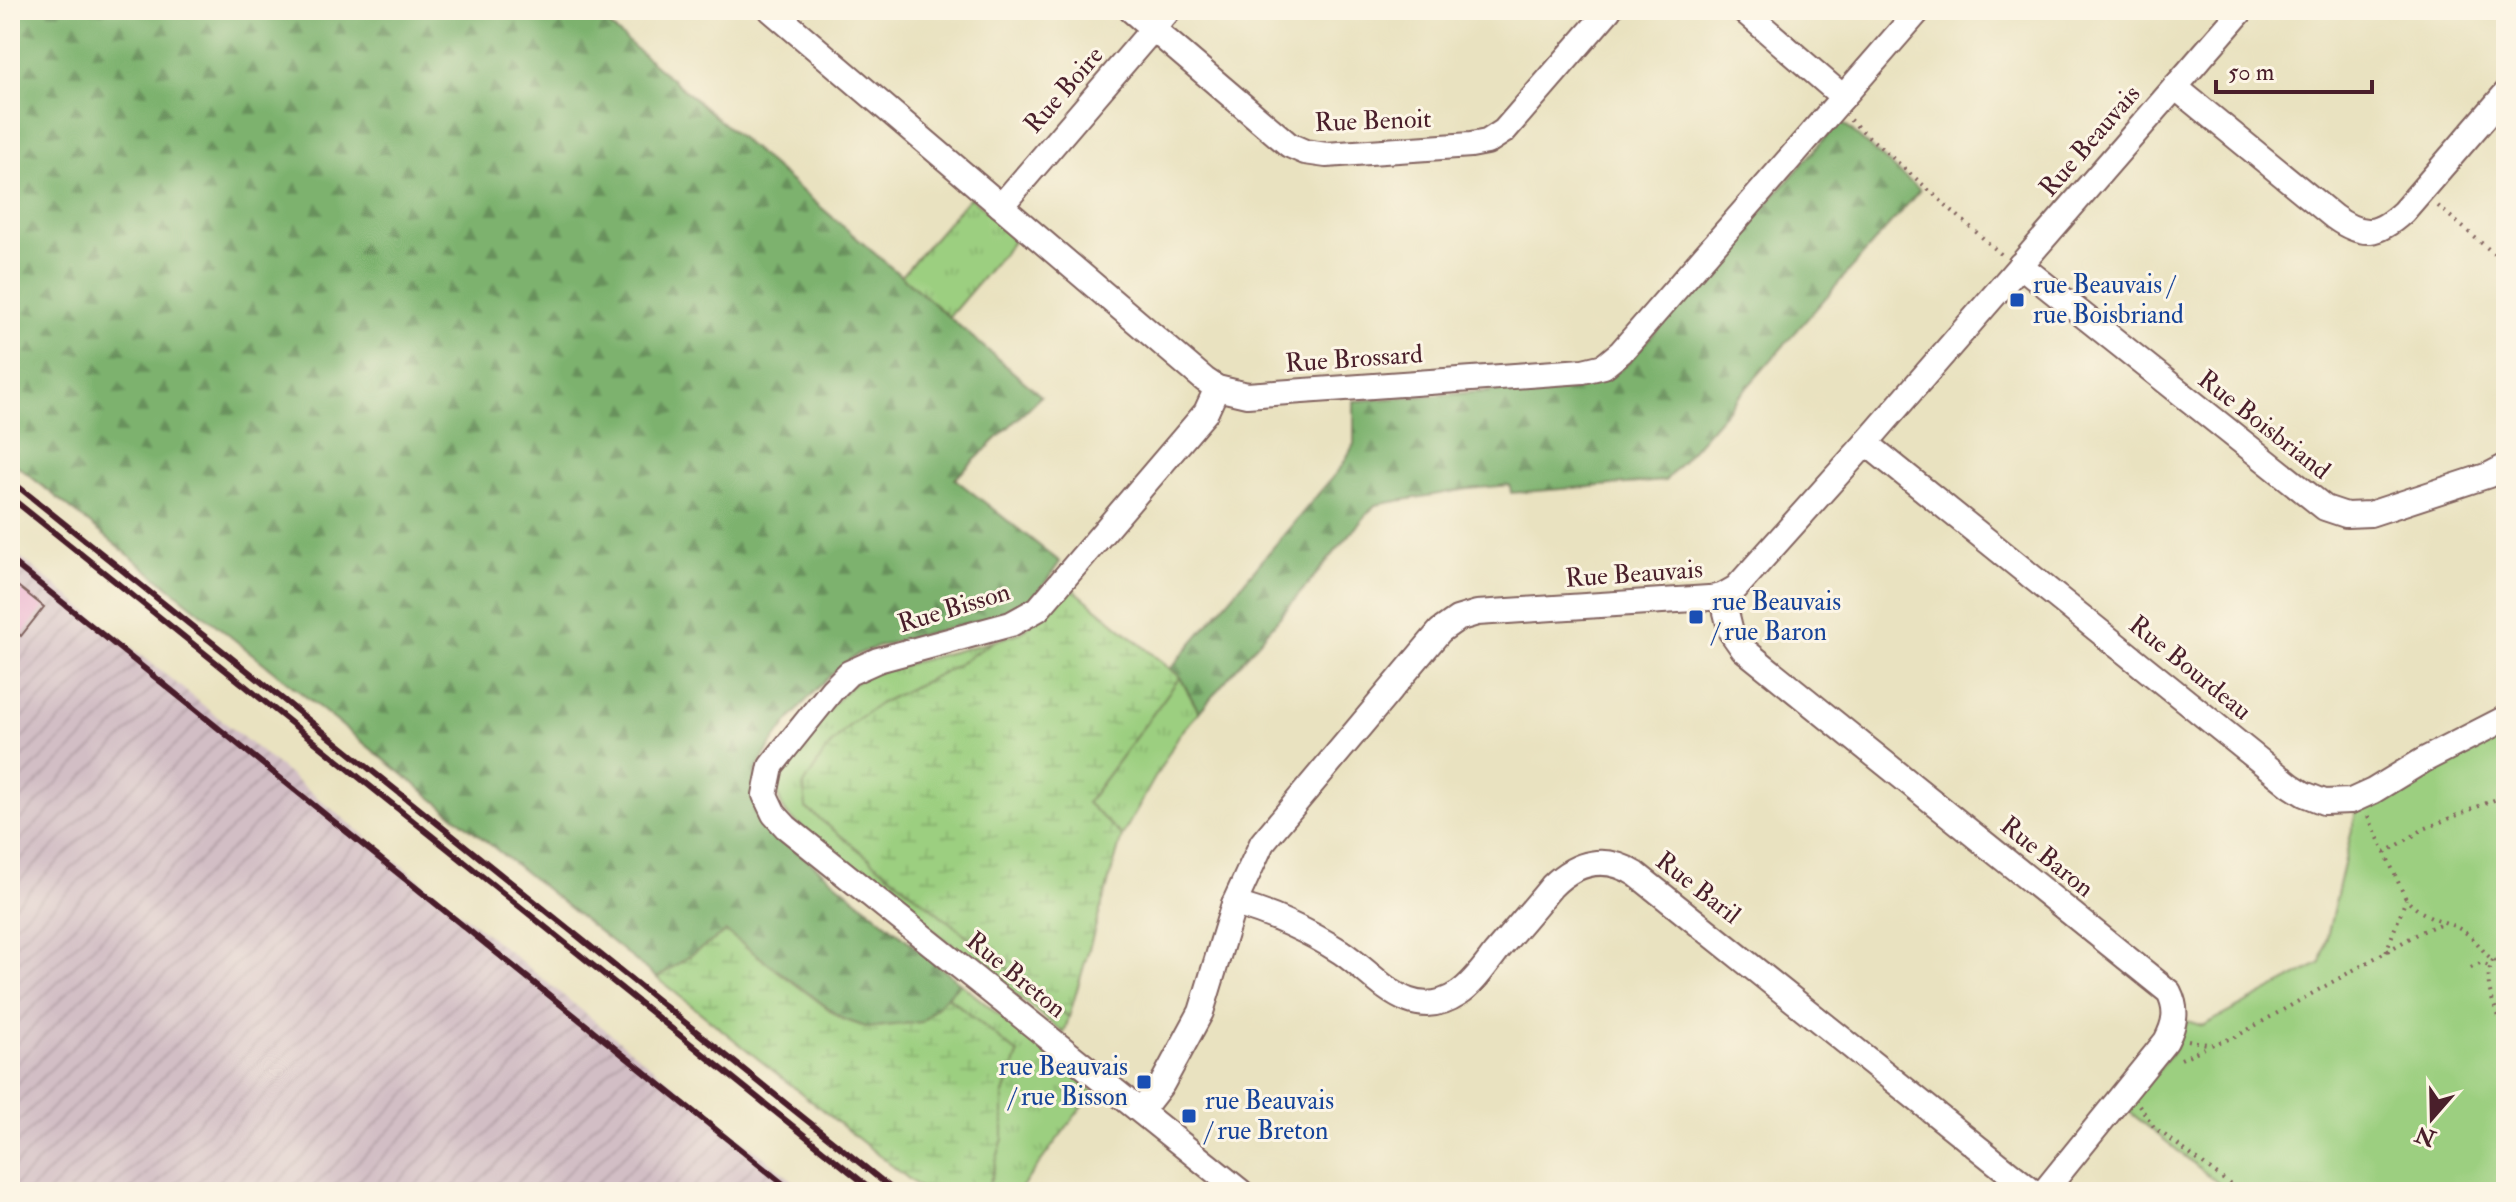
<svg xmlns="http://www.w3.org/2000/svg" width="2516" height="1202" font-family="'IM FELL Double Pica',serif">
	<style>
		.industrial { fill: url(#industrial-furrows) }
		.grass { fill: url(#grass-tufts); stroke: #737756; stroke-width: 2 }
		.forest { fill: url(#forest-firs); stroke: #64684c; stroke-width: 2 }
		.wetland { fill: url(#wetland-marsh); stroke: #737756; stroke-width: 2 }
		.green { fill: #9ccf80; stroke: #737756; stroke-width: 2 }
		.building { fill: #e8a5cd }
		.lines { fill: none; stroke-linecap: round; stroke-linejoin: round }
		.minor-casing { stroke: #82635f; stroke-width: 28 }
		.path { stroke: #82635f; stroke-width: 4; stroke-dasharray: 2 6; stroke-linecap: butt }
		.minor { stroke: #fff; stroke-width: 24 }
		.rail { stroke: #4a1f2b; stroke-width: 6 }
		.transit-dot { fill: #1a4fb4; stroke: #fcf5e5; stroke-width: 3 }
		.labels { text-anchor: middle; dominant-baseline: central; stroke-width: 6; stroke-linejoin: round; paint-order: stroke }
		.street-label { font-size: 26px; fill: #4a1f2b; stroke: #fcf5e5 }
		.transit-label { font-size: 26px; fill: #164399; stroke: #fcf5e5; text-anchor: start }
	</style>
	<defs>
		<pattern id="industrial-furrows" width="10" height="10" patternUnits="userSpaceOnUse" patternTransform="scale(2)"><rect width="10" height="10" fill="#d2bec5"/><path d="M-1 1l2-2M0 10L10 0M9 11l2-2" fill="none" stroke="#b6a3a9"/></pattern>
		<pattern id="grass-tufts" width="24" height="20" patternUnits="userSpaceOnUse" patternTransform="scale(2)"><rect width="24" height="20" fill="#9ccf80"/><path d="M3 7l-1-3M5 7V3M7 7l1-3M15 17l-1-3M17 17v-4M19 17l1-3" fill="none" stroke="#88b16f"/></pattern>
		<pattern id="forest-firs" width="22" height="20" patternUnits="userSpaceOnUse" patternTransform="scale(2)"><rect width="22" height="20" fill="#7db26e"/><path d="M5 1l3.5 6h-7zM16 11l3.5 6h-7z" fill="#68905b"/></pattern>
		<pattern id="wetland-marsh" width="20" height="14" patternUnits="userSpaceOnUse" patternTransform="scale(2)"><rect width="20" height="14" fill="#9ccf80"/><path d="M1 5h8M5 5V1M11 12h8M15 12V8" fill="none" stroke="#88b16f"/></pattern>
	</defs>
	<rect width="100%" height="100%" fill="#fcf5e5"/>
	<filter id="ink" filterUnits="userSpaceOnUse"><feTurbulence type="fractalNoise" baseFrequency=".0125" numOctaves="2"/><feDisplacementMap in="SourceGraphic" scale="16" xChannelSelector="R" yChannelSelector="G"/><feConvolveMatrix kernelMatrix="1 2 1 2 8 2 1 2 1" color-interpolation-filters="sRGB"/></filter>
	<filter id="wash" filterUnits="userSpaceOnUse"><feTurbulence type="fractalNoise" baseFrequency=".006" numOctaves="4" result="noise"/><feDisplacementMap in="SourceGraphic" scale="32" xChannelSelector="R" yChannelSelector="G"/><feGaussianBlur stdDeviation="1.8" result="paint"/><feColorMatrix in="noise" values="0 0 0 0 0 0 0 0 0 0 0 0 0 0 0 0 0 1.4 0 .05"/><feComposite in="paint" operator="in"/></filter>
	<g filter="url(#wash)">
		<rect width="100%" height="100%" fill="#e9e2c0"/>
		<polygon class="industrial" points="10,549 261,752 807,1192 10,1192"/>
		<g class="grass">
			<polygon points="970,197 1017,237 949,317 901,276"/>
			<path d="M994,641L954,667L879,704L806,808L1069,1017L1064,1033L787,815C777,799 775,789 781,771L834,703L855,682L873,673Z"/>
			<polygon points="1180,677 1199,712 1179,735 1122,836 1087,803"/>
			<polygon points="960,983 1093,1092 1018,1192 986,1191 1003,1138 1003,1096 1018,1054 947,996"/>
		</g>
		<g class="forest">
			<path d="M10,10H591L1041,396L955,479L1060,562C1047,580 1035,600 1014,610C1002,617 986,619 973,622C936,632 896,639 861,653C833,664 761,747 755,777C751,797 757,811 769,828L960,983L922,1022L868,1028L843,1019L726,932L657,978L10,460Z"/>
			<polygon points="1840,121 1920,190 1665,481 1511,493 1510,485 1468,489 1375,505 1199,712 1180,677 1170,669 1342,466 1354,444 1354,401 1591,384 1608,379 1628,363"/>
		</g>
		<g class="wetland">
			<polygon points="1073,589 1180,677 1087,803 1122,836 1069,1017 806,808 804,785 826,750 851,724 879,704 954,667 994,641 1021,632"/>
			<polygon points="726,932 842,1019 868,1028 922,1022 947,996 1018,1054 1003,1096 1003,1138 987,1192 925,1192 657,978"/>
		</g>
		<polygon class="green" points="2506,730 2506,1192 2229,1192 2126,1109 2174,1050 2187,1021 2203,1026 2321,963 2356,812"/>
		<g id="blocks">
			<polygon class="building" points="10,580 44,607 21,636 10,626"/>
		</g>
	</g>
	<g filter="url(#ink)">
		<use href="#blocks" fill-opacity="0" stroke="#82635f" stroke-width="2"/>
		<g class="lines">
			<defs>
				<g id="minor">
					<polyline points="771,10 1205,380 1217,388 1247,395 1583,371 1604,366 1621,352 1919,10"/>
					<polyline points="1131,10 1289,145 1305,152 1326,155 1471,145 1487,142 1504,131 1609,10"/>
					<polyline points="1743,10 1843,97"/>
					<path d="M2175,87L2334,217C2363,238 2378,235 2403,212L2506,93"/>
					<polyline points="1001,206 1169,10"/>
					<polyline points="2020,265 2325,508 2346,515 2370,514 2489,475 2506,466"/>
					<polyline points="1217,388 1206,412 1038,609 1011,624 878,660 849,673 832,690 771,766 765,795 774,814 786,827 1241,1192"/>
					<polyline points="1866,443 2290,785 2304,794 2324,802 2351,801 2373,791 2424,760 2506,718"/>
					<path d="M1722,596L1731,632L1743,649L2169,992C2178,1010 2175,1024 2166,1041L2044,1192"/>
					<path d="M1234,904C1270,913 1310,932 1341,952C1377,976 1410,1026 1459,993C1474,983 1485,966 1496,952C1515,930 1534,908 1552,886C1577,861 1606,855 1636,874L2033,1192"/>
					<polyline points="1141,1111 1162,1084 1201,1012 1234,904 1262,843 1440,631 1457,619 1477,613 1709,598 1722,596 1736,588 1866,443 2242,10"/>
				</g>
			</defs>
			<use href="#minor" class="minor-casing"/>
			<g class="path">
				<polyline points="1850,120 2002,255"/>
				<polyline points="2438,206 2506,264"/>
				<path d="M2368,816L2406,899C2426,922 2451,919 2471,937C2484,948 2487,963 2506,962"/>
				<polyline points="2385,853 2424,829 2506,795"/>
				<polyline points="2386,952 2406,899"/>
				<path d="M2493,960C2481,984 2496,1009 2506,1032"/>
				<polyline points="2471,968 2480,963 2490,966"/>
				<polyline points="2188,1040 2211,1045 2235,1037 2421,932 2442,923"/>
				<polyline points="2181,1059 2209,1046"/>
				<polyline points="2139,1105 2154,1127 2240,1192"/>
			</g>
			<use href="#minor" class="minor"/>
			<g class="rail">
				<polyline points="10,480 896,1192"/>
				<polyline points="10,497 875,1192"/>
				<polyline points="10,560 793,1192"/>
			</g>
		</g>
	</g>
	<g class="transit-dot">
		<rect x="2009" y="292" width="16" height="16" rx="4"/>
		<rect x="1688" y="609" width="16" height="16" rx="4"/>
		<rect x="1136" y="1074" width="16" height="16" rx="4"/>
		<rect x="1181" y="1108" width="16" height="16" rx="4"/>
	</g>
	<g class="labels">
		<g class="street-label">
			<text transform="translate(1064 90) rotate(-49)">Rue Boire</text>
			<text transform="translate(1373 121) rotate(-2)">Rue Benoit</text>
			<text transform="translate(2090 141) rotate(-49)">Rue Beauvais</text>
			<text transform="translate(1354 359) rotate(-4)">Rue Brossard</text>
			<text transform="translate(2264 425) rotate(38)">Rue Boisbriand</text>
			<text transform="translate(1634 574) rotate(-4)">Rue Beauvais</text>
			<text transform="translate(954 608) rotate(-17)">Rue Bisson</text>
			<text transform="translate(2190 668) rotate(39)">Rue Bourdeau</text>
			<text transform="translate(2047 857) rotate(39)">Rue Baron</text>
			<text transform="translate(1698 888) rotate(38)">Rue Baril</text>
			<text transform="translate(1016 975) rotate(39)">Rue Breton</text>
		</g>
		<g class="transit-label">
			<text x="2033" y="285">rue Beauvais /<tspan x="2033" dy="30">rue Boisbriand</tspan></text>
			<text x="1712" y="602">rue Beauvais<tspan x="1712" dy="30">/ rue Baron</tspan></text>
			<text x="1128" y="1067" text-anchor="end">rue Beauvais<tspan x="1128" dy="30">/ rue Bisson</tspan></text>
			<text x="1205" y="1101">rue Beauvais<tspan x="1205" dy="30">/ rue Breton</tspan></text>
		</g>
	</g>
	<rect width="2516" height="1202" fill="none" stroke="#fcf5e5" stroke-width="40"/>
	<g transform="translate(2432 1118) rotate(200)" stroke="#fcf5e5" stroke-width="6" paint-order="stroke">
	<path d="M0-6L14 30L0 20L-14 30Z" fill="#4a1f2b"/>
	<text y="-12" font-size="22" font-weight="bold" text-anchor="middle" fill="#4a1f2b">N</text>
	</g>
	<path d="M2216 80v12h156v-12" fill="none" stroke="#4a1f2b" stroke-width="4"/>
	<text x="2228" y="80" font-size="24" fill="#4a1f2b" stroke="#fcf5e5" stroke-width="6" paint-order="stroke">50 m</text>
</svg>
